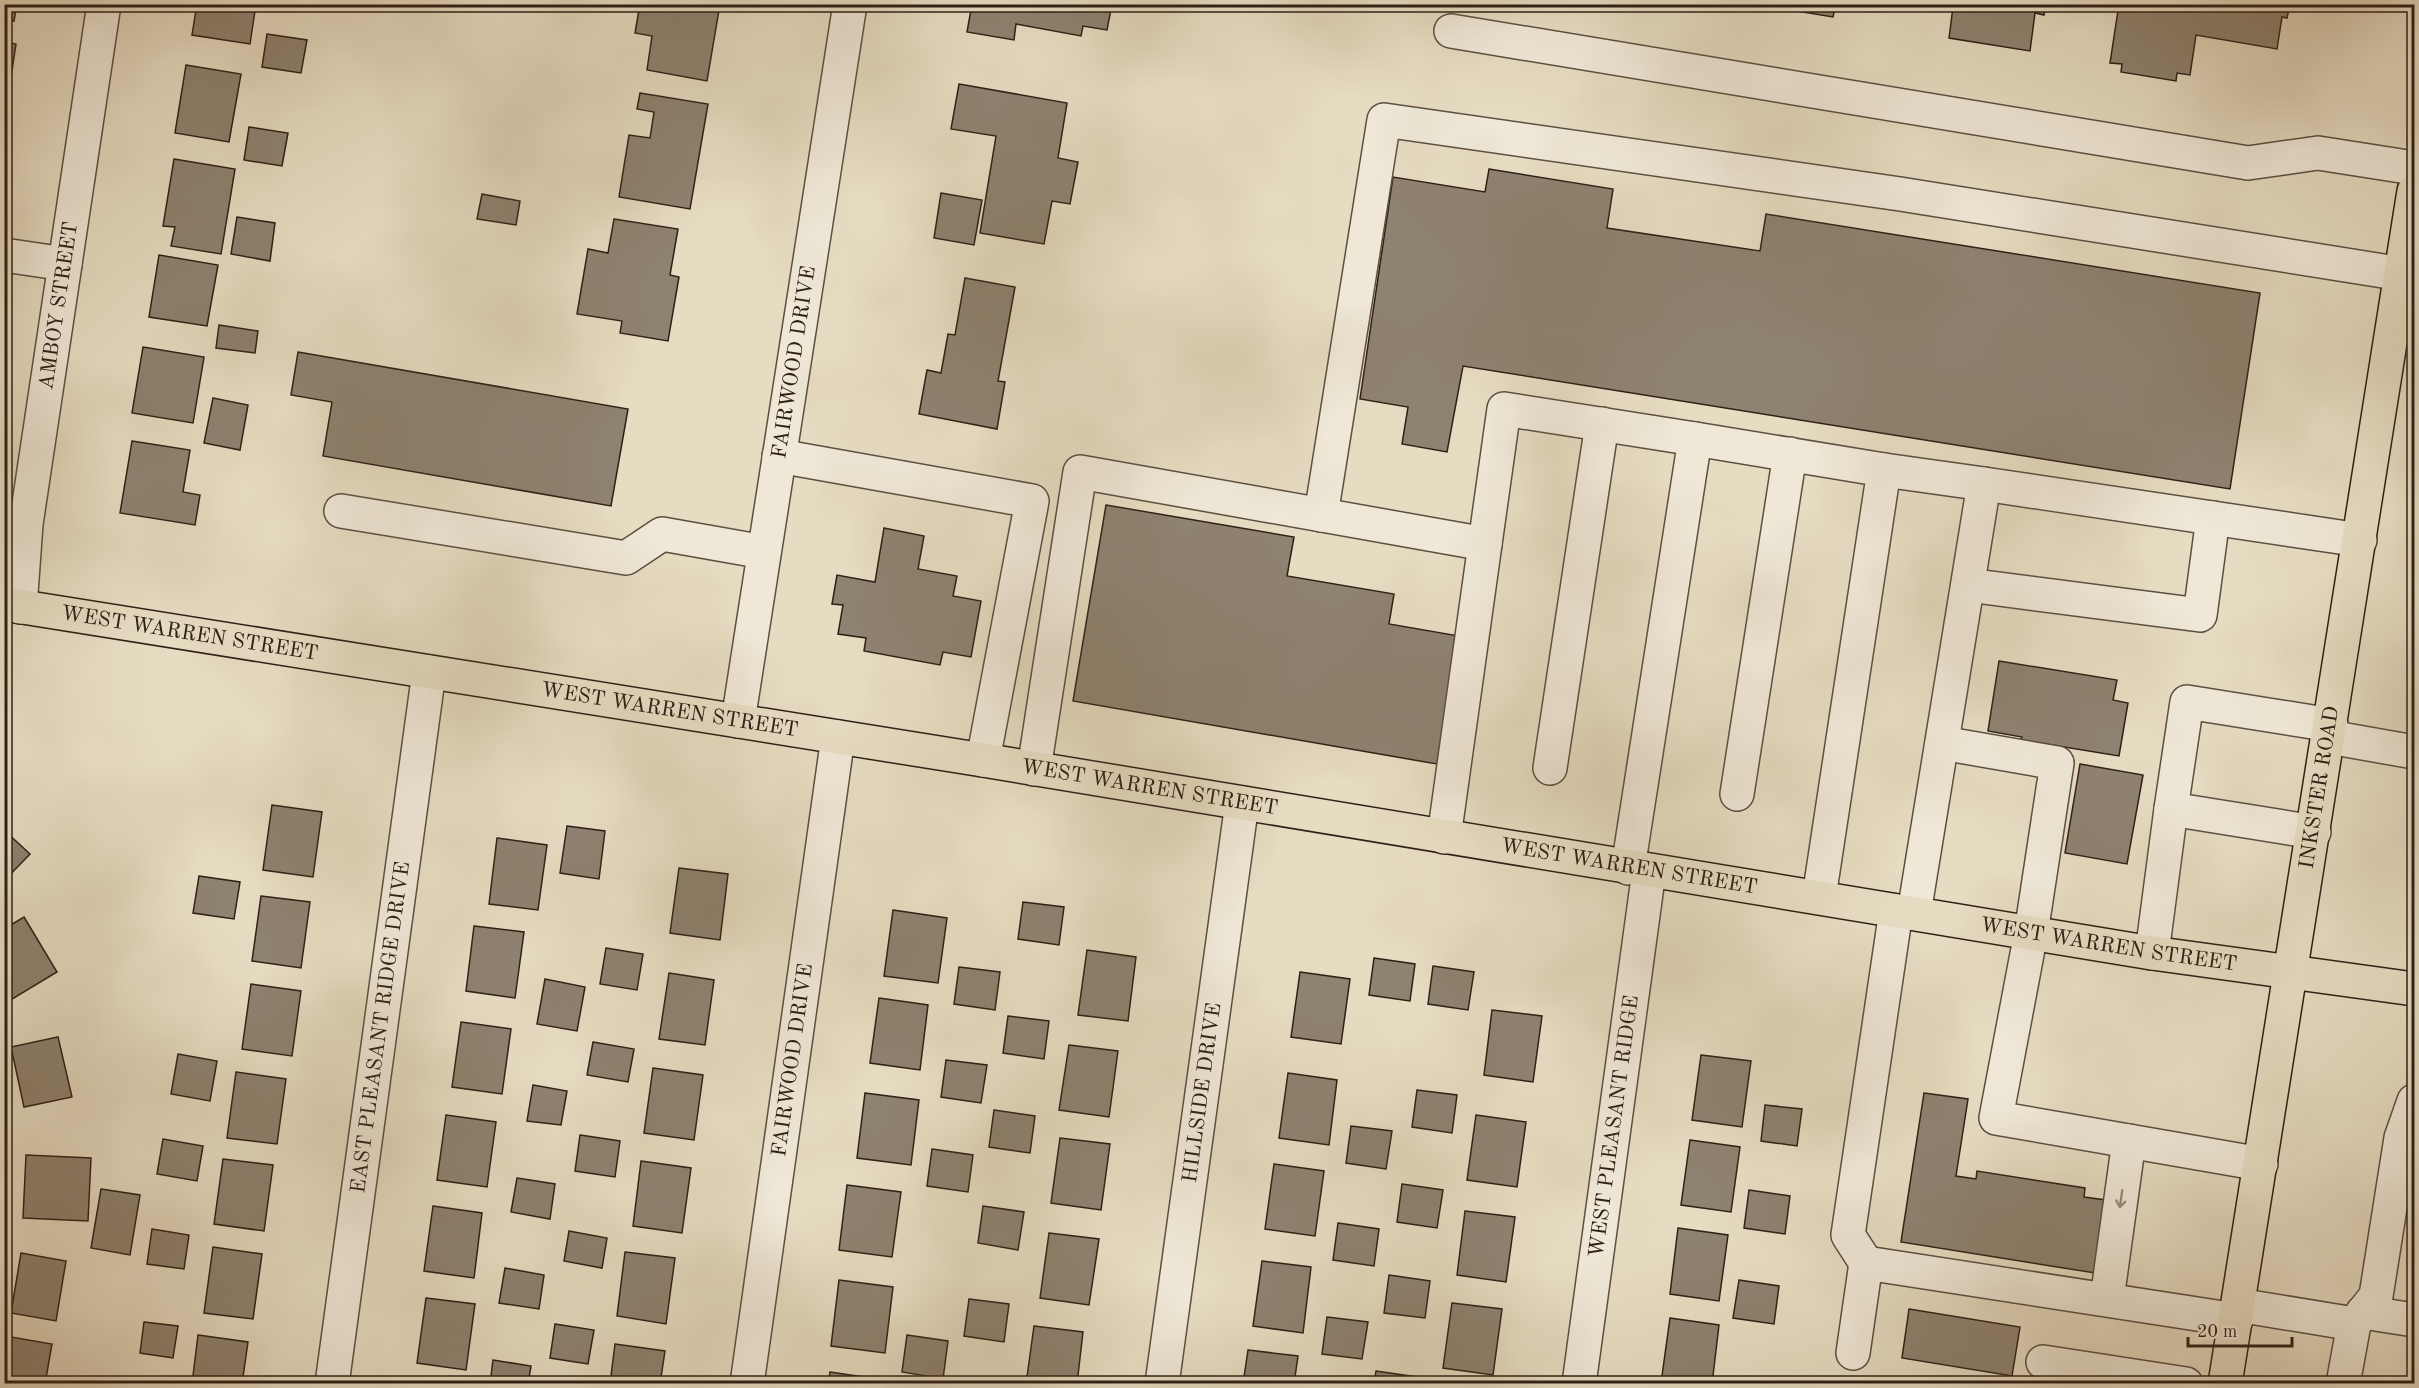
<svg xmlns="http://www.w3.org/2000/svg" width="2419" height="1388" font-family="'Old Standard TT',serif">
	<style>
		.building { fill: #8e8270; stroke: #2e2017; stroke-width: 1.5 }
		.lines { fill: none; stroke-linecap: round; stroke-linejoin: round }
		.minor-casing { stroke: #5c4f42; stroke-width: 36 }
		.major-casing { stroke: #2e2017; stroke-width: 36 }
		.minor { stroke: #efe8d7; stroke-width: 33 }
		.major { stroke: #e6dcc2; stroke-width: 33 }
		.oneway { stroke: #988e81 }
		.labels { text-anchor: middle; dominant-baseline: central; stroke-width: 4.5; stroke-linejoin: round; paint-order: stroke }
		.street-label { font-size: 21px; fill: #2e2017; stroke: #efe8d7 }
	</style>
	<rect width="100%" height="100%" fill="#e6dcc2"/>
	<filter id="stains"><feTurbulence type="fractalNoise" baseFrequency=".00333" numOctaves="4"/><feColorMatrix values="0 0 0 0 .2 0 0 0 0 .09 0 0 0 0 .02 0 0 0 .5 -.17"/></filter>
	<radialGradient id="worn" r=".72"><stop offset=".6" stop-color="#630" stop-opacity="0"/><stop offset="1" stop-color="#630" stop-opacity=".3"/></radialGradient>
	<g class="building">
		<polygon points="4,4 17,4 14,21 4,19"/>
		<polygon points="197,4 256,4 250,44 192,35"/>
		<polygon points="640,4 720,4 707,81 647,70 652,36 635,33"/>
		<polygon points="972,4 1112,4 1107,30 1083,26 1081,36 1016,24 1014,40 967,32"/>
		<polygon points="1754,4 1836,4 1833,17"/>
		<polygon points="1948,4 2046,4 2044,15 2035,13 2030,51 1949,38 1953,7"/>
		<polygon points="2119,4 2177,4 2199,8 2199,4 2290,4 2287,18 2282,17 2277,49 2196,35 2190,75 2177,73 2176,81 2121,72 2122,64 2110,63"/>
		<polygon points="267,34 307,40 301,73 262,67"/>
		<polygon points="4,42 16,44 11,77 4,76"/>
		<polygon points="186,65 241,74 229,142 175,133"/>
		<polygon points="959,84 1067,103 1058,158 1078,162 1070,204 1052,201 1044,244 980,233 996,136 951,129"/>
		<polygon points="640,93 708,104 690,209 619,197 629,135 650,138 654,112 637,109"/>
		<polygon points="249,127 288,133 282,166 244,160"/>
		<polygon points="174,159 235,169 221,254 171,246 175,227 163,226"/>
		<polygon points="1489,169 1613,189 1607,228 1760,251 1766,214 2260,293 2230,489 1463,366 1447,452 1402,444 1408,407 1360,399 1393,177 1485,192"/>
		<polygon points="941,193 982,200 974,245 934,238"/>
		<polygon points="482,194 520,201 516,225 477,219"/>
		<polygon points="237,217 275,223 270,261 231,254"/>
		<polygon points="614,219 678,229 670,275 679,277 668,341 620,333 622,321 577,314 588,249 608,253"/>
		<polygon points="159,255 218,265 207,326 149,317"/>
		<polygon points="965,278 1015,287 998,381 1005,382 997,429 919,414 927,370 941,373 948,334 955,335"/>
		<polygon points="219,325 258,331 255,353 216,348"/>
		<polygon points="143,347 204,357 193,423 132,413"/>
		<polygon points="298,352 628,409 611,506 323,456 332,402 291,395"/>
		<polygon points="213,398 248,405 240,450 204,443"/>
		<polygon points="132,441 190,450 183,492 200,495 195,525 120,513"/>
		<polygon points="1106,505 1294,537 1287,576 1394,594 1389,624 1459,636 1437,764 1073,701"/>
		<polygon points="884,528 924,536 918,569 957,576 953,596 981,601 971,657 943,652 940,665 864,651 866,638 838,634 843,605 832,604 837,575 875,582"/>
		<polygon points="1999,661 2117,680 2113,700 2128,703 2119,756 2021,740 2022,737 1988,731"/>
		<polygon points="2080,764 2143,775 2127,864 2065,853"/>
		<polygon points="272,805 322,812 313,877 263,870"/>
		<polygon points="567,826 605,831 599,879 560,873"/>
		<polygon points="4,830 30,854 4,881"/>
		<polygon points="497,838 547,845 538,910 489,904"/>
		<polygon points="679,868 728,874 720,940 670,933"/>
		<polygon points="199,876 240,882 234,919 193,913"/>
		<polygon points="261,896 310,902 301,968 252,961"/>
		<polygon points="1023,902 1064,907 1059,945 1018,939"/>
		<polygon points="893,910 947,918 938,983 884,976"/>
		<polygon points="24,917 57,972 4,1004 4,929"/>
		<polygon points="474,926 524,932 515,998 466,991"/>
		<polygon points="606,948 643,954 637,990 600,984"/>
		<polygon points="1087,950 1136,957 1128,1021 1078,1015"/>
		<polygon points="1374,958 1415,964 1410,1001 1369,995"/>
		<polygon points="1433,966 1474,972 1468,1010 1428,1004"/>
		<polygon points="959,967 1000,972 995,1010 954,1004"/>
		<polygon points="1300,972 1350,979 1341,1044 1291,1037"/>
		<polygon points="669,973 714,980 705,1045 659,1039"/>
		<polygon points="545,979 585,987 577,1031 537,1024"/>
		<polygon points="251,984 301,991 292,1056 242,1049"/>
		<polygon points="879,998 928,1005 920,1070 870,1063"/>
		<polygon points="1492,1010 1542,1016 1533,1082 1484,1075"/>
		<polygon points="1008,1016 1049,1021 1044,1059 1003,1053"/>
		<polygon points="461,1022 511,1029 502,1094 452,1087"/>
		<polygon points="58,1037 72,1097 24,1107 11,1047"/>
		<polygon points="593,1042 634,1049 628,1082 587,1075"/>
		<polygon points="1069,1045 1118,1051 1109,1117 1059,1110"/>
		<polygon points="178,1054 217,1061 210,1101 171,1094"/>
		<polygon points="1701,1055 1751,1061 1742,1127 1692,1120"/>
		<polygon points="946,1060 987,1065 981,1103 941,1097"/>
		<polygon points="653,1068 703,1075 694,1140 644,1133"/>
		<polygon points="236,1072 286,1079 277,1144 227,1138"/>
		<polygon points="1288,1073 1337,1080 1329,1145 1279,1138"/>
		<polygon points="533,1085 567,1091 561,1125 527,1121"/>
		<polygon points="1417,1090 1457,1095 1452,1133 1412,1127"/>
		<polygon points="865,1093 919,1100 911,1165 857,1158"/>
		<polygon points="1924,1093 1968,1099 1956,1176 1976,1179 1977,1171 2085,1188 2084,1197 2106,1200 2095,1273 1901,1242"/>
		<polygon points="1765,1105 1802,1109 1797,1146 1761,1141"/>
		<polygon points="994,1110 1035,1116 1030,1153 989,1147"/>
		<polygon points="446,1115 496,1122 487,1187 437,1180"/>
		<polygon points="1476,1115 1526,1122 1517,1187 1467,1180"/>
		<polygon points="1351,1126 1392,1131 1386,1169 1346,1163"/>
		<polygon points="580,1135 620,1141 615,1177 575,1171"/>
		<polygon points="1060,1138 1110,1144 1101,1210 1051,1203"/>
		<polygon points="163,1139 203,1146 197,1181 157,1174"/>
		<polygon points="1690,1140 1740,1147 1731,1212 1681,1205"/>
		<polygon points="932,1149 973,1155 968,1192 927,1186"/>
		<polygon points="26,1155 91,1158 88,1221 23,1218"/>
		<polygon points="223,1159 273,1165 264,1231 214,1224"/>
		<polygon points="641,1161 691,1168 682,1233 633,1226"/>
		<polygon points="1274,1164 1324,1171 1315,1236 1265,1229"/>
		<polygon points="517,1178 555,1184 550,1219 511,1212"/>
		<polygon points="1402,1184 1443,1190 1437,1228 1397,1222"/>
		<polygon points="847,1185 901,1192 892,1257 839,1250"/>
		<polygon points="101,1189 140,1195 130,1255 91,1248"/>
		<polygon points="1749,1190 1790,1196 1785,1234 1744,1228"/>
		<polygon points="433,1206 482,1213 474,1278 424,1271"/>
		<polygon points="983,1206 1024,1212 1018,1250 978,1243"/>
		<polygon points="1465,1211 1515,1217 1506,1282 1457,1275"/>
		<polygon points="1338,1223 1379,1229 1374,1266 1333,1260"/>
		<polygon points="1678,1228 1728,1235 1719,1301 1670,1294"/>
		<polygon points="152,1229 189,1235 184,1269 147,1264"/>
		<polygon points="569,1231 607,1238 602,1268 564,1261"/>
		<polygon points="1049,1233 1099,1239 1089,1305 1040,1298"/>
		<polygon points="213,1247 262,1254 253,1319 204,1313"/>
		<polygon points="625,1252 675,1258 666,1324 617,1316"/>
		<polygon points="21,1253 66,1261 56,1321 11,1313"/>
		<polygon points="1262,1261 1311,1267 1303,1333 1253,1326"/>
		<polygon points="505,1268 544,1275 539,1309 499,1303"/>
		<polygon points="1389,1275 1430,1281 1425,1318 1384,1313"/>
		<polygon points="839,1280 893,1287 885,1353 831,1346"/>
		<polygon points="1739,1280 1779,1286 1774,1324 1733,1318"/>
		<polygon points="426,1298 475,1304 466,1370 417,1363"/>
		<polygon points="969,1299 1009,1304 1004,1342 964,1336"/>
		<polygon points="1452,1303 1502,1309 1493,1375 1443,1368"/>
		<polygon points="1909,1309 2020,1327 2012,1376 1902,1358"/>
		<polygon points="1327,1317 1368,1322 1362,1359 1322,1354"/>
		<polygon points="1670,1318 1719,1325 1712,1384 1661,1383"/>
		<polygon points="144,1322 178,1326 173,1358 140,1353"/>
		<polygon points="555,1324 594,1330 588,1364 550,1358"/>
		<polygon points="1034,1326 1083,1332 1077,1384 1026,1384"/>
		<polygon points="198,1335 248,1342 242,1384 192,1384"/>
		<polygon points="907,1335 948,1341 943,1379 902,1372"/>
		<polygon points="5,1336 52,1344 45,1384 4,1384"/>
		<polygon points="615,1344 665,1351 660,1384 610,1384"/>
		<polygon points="1248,1350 1298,1356 1294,1384 1243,1384"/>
		<polygon points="493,1360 531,1366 528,1384 490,1384"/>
		<polygon points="1376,1371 1417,1377 1416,1384 1374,1384"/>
		<polygon points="830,1372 877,1379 877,1384 828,1384"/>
	</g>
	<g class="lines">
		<defs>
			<g id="minor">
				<polyline points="1451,31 2248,163 2318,153 2414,168"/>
				<polyline points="4,255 65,264"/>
				<polyline points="1695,439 1884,470 1819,897"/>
				<polyline points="779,456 1032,501 983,760"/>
				<polyline points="1884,470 1984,484 1914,913"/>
				<polyline points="1984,484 2360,540"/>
				<polyline points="341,511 626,558 662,534 764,552"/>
				<polyline points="1321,515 1384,120 1900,194 2402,274"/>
				<polyline points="1485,544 1504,409 1695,439 1628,868"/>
				<polyline points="1968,585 2200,615 2213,518"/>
				<path id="s1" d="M20,607L26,524L104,4"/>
				<path id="s2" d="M738,721L850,4"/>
				<polyline points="2329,737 2414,752"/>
				<polyline points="1942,743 2057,763 2031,933 1996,1118 2261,1164"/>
				<polyline points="1550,768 1602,424"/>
				<polyline points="1034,769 1080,472 1485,544 1444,837"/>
				<polyline points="1737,794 1790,454"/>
				<polyline points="2314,832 2171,809 2187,702 2331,725"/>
				<polyline points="2152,953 2171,809"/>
				<polyline points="1866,1263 1848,1235 1896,911"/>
				<polyline points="2107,1299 2129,1141"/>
				<polyline points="2238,1305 2354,1324"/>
				<polyline points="2363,1312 2414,1320"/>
				<polyline points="1853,1353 1866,1263 2236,1320"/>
				<polyline points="2043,1362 2186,1384"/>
				<path id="s3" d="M332,1384L429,672"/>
				<path id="s4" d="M747,1384L838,737"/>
				<path id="s5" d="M1162,1384L1242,803"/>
				<path id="s6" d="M1579,1384L1649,871"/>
				<polyline points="2343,1384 2354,1324 2376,1296 2401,1138 2414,1101"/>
			</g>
			<g id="major">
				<path id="s7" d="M4,604L983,760L2152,953L2414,989"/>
				<path id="s8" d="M2225,1384L2414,191"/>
			</g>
		</defs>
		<use href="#minor" class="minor-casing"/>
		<use href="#major" class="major-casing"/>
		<use href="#minor" class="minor"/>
		<use href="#major" class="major"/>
	</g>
	<defs><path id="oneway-shaft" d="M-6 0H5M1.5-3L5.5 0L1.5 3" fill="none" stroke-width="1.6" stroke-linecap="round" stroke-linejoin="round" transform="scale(1.5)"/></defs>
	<use class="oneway" href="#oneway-shaft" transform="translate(2121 1199) rotate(98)"/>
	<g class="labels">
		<g class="street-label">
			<text stroke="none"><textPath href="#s1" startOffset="304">AMBOY STREET</textPath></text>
			<text stroke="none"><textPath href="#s2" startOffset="363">FAIRWOOD DRIVE</textPath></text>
			<text stroke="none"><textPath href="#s7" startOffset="188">WEST WARREN STREET</textPath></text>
			<text stroke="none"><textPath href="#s7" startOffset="674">WEST WARREN STREET</textPath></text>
			<text stroke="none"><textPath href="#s8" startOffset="604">INKSTER ROAD</textPath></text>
			<text stroke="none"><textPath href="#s7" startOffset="1160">WEST WARREN STREET</textPath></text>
			<text stroke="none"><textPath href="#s7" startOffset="1646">WEST WARREN STREET</textPath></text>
			<text stroke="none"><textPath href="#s7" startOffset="2132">WEST WARREN STREET</textPath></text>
			<text stroke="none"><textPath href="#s3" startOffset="360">EAST PLEASANT RIDGE DRIVE</textPath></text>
			<text stroke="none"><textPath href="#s4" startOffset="327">FAIRWOOD DRIVE</textPath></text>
			<text stroke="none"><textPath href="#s5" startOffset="294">HILLSIDE DRIVE</textPath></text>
			<text stroke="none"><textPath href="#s6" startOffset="260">WEST PLEASANT RIDGE</textPath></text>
		</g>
	</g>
	<rect width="2419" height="1388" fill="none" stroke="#e6dcc2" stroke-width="24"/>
	<rect x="6" y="6" width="2407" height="1376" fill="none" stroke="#2e2017" stroke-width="3"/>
	<rect x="12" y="12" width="2395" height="1364" fill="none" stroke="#2e2017" stroke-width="1.5"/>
	<path d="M2188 1337v9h104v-9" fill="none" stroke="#2e2017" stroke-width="3"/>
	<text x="2197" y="1337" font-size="18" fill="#2e2017" stroke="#efe8d7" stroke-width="4.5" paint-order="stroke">20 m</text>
	<rect width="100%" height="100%" filter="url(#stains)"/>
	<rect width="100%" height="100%" fill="url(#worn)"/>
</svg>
